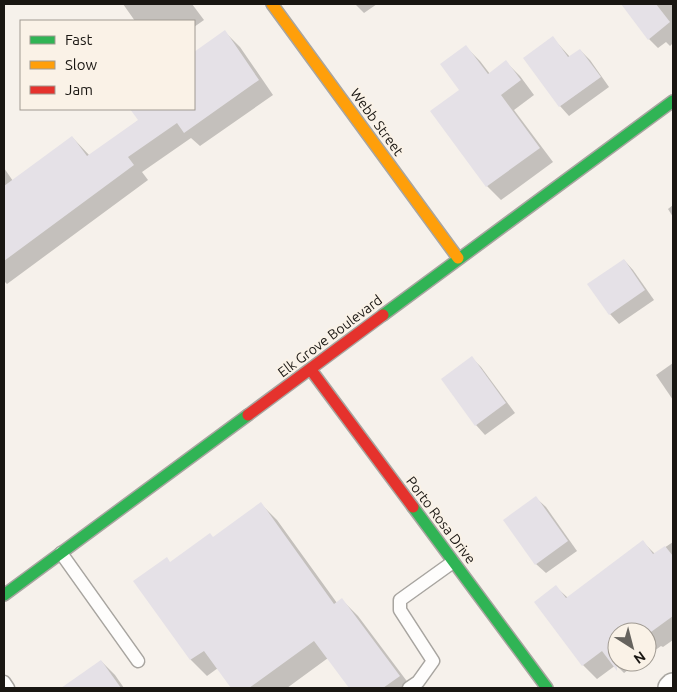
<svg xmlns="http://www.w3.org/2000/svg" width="677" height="692" font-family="Ubuntu,sans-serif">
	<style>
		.shadow { fill: #0003 }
		.building { fill: #e5e1e7 }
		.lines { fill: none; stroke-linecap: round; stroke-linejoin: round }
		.lane-casing { stroke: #a8a5a0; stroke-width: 15 }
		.street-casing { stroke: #a8a5a0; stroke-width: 28 }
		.fast-casing { stroke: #a8a5a0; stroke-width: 14 }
		.slow-casing { stroke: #a8a5a0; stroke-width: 14 }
		.jam-casing { stroke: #a8a5a0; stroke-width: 14 }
		.lane { stroke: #fefdfc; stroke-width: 12 }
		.street { stroke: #fefdfc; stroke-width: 25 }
		.fast { stroke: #30b455; stroke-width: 11 }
		.slow { stroke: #ff9f0a; stroke-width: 11 }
		.jam { stroke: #e5322d; stroke-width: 11 }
		.labels { text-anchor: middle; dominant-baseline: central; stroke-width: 4; stroke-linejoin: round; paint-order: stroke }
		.street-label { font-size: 14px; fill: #191612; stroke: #faf2e7 }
	</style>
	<rect width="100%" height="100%" fill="#f6f1eb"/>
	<g class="shadow">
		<polygon points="123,4 192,4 204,20 194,27 194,21 135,21"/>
		<polygon points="355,4 377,4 364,13"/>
		<polygon points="622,4 673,4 673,43 670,46 666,42 658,48 649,39"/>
		<polygon points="225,32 240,47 273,95 200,146 191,138 142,172 148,180 7,284 4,281 4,168 13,181 72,137 90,156 139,120 131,109 194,109 194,54"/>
		<polygon points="552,37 570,57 580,50 590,60 609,87 569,116 560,106"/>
		<polygon points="466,47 480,61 490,74 506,62 520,76 534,95 514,110 553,162 501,200 487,186 432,111 461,90"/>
		<polygon points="673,205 673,217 668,209"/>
		<polygon points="624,260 633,270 654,300 619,324 610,314"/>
		<polygon points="472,358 481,367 515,413 485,435 476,425"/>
		<polygon points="673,363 673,400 656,375"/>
		<polygon points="536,498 546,507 577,551 546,573 536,564"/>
		<polygon points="261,504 277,520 337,603 342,600 358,616 412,688 351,688 328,658 287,688 233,688 218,668 207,676 191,660 135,582 214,539"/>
		<polygon points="643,542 655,554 673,542 673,640 663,647 661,646 647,656 647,632 617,632 617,662 639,662 624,673 616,665 597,679 583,665 556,587 568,598"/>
		<polygon points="101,661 115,675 124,688 72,688 69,684"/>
	</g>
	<g class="building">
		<polygon points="621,4 656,4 670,22 648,40"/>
		<polygon points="225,30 259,80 184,133 177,123 128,157 134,165 4,261 4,186 72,136 87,156 138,120 130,109 194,109 194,52"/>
		<polygon points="553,36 568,57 580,49 601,77 559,107 523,58"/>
		<polygon points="466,45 488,74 506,60 521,80 501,95 540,148 486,187 430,111 459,90 440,64"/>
		<polygon points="624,259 645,290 609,315 587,284"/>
		<polygon points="472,356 506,403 475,426 441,379"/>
		<polygon points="536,496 568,541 535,565 503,520"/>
		<polygon points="261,502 334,604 342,598 400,676 383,688 349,688 314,641 249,688 231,688 204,651 190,660 133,581 167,557 170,562 210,533 213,537"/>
		<polygon points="643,540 653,554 665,546 673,556 673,616 651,632 617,632 617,671 602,651 582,666 534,602 556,585 566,598"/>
		<polygon points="101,660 121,688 61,688"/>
	</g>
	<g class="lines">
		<defs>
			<g id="lane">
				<polyline points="61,553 138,661"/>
				<polyline points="4,682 8,688"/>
				<polyline points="409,688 418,682 433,661 400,610 400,600 453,562"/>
			</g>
			<polyline id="street" points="671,688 673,686"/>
			<g id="fast">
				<polyline points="383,315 673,101"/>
				<polyline points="413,507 547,688"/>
				<polyline points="4,595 248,415"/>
			</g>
			<polyline id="slow" points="272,4 458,258"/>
			<g id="jam">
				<polyline points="311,370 413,507"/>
				<polyline points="248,415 383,315"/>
			</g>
		</defs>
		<use href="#lane" class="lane-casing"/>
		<use href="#street" class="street-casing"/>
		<use href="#fast" class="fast-casing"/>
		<use href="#slow" class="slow-casing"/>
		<use href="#jam" class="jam-casing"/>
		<use href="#lane" class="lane"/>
		<use href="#street" class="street"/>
		<use href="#fast" class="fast"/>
		<use href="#slow" class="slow"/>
		<use href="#jam" class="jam"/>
	</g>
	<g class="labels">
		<g class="street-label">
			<text transform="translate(377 122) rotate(54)">Webb Street</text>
			<text transform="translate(330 336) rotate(-37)">Elk Grove Boulevard</text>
			<text transform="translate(441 520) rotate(53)">Porto Rosa Drive</text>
		</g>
	</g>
	<rect width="677" height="692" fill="none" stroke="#191612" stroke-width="10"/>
	<rect x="20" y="20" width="175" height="90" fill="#faf2e7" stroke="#a09a92"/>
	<rect x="30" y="36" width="25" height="8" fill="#30b455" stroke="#a09a92"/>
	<text x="65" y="45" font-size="15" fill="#191612">Fast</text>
	<rect x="30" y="61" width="25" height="8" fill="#ff9f0a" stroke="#a09a92"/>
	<text x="65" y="70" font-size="15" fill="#191612">Slow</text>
	<rect x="30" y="86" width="25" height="8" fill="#e5322d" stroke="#a09a92"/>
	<text x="65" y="95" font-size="15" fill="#191612">Jam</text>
	<g transform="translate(632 647) rotate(144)"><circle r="24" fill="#faf2e7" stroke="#a09a92"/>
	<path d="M0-4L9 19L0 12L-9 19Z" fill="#66635e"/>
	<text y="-8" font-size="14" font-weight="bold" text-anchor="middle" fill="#191612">N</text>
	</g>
</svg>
